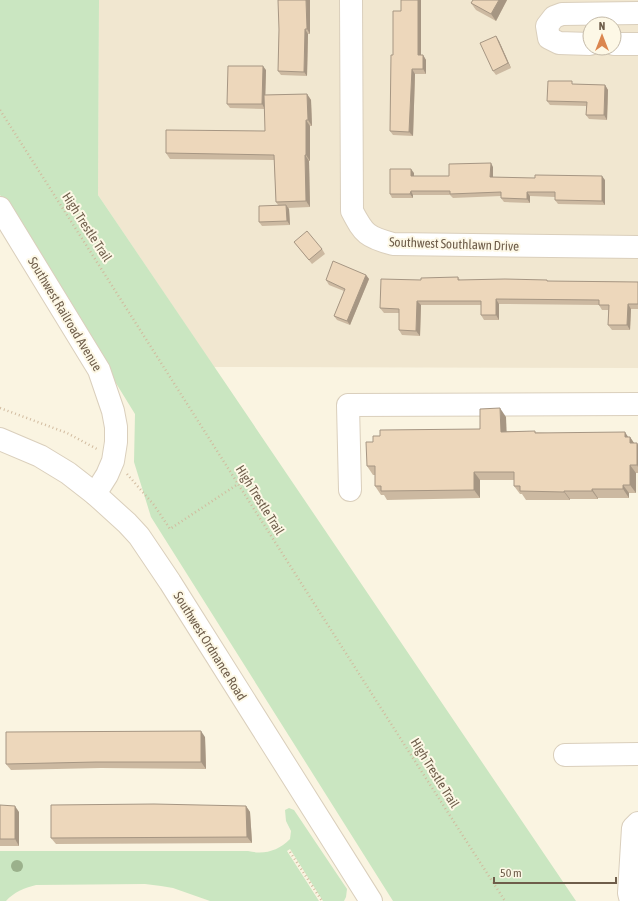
<svg xmlns="http://www.w3.org/2000/svg" width="638" height="901" font-family="'Asap Condensed',sans-serif">
	<style>
		.residential { fill: #f1e7d0; fill-rule: evenodd }
		.green { fill: #cae6c1 }
		.lines { fill: none; stroke-linecap: round; stroke-linejoin: round }
		.minor-casing { stroke: #dacfbc; stroke-width: 24 }
		.path { stroke: #d1bb9f; stroke-width: 2.5; stroke-dasharray: 1 3; stroke-linecap: butt }
		.minor { stroke: #fff; stroke-width: 22 }
		.tree { fill: #9bb18c }
		.wall { fill: #ccb9a1 }
		.shaded-wall { fill: #a69683 }
		.building { fill: #edd7bb; stroke: #a69683 }
		.labels { text-anchor: middle; dominant-baseline: central; stroke-width: 4; stroke-linejoin: round; paint-order: stroke }
		.street-label { font-size: 13px; fill: #6e5d4a; stroke: #fdf8e6 }
	</style>
	<rect width="100%" height="100%" fill="#faf4e1"/>
	<path class="residential" d="M99,0H638V368L214,367L98,195ZM590,24H614V48H590Z"/>
	<g class="green">
		<polygon points="0,0 99,0 98,195 576,901 393,901 151,517 134,462 135,414 0,195"/>
		<path d="M289,808L294,810L347,889L346,897L344,901H323L290,849L287,851L319,901H210L173,888L161,886L145,884L36,885C24,888 14,892 6,901H0V851H248C264,855 278,851 290,839L291,831L286,821L285,810Z"/>
	</g>
	<g class="lines">
		<defs>
			<g id="minor">
				<path d="M351,0L352,211C364,234 367,237 393,244L638,247"/>
				<polyline points="590,44 559,43 549,38 547,26 554,17 562,14 638,13"/>
				<polyline points="614,44 638,44"/>
				<polyline points="0,208 99,370 113,411 116,427 116,442 113,461 107,475 95,494"/>
				<polyline points="0,439 40,456 68,473 95,494 127,523 139,536 170,582 371,901"/>
				<polyline points="350,490 348,405 638,404"/>
				<polyline points="565,755 638,754"/>
				<polyline points="631,901 629,893 633,828 638,823"/>
			</g>
		</defs>
		<use href="#minor" class="minor-casing"/>
		<g class="path">
			<path d="M0,110C168,373 335,638 505,901"/>
			<polyline points="0,408 67,433 97,449"/>
			<polyline points="127,474 154,505 170,529 238,484"/>
			<polyline points="290,852 322,901"/>
		</g>
		<use href="#minor" class="minor"/>
	</g>
	<circle class="tree" cx="17" cy="866" r="6"/>
	<g class="wall">
		<polygon points="310,0 310,34 308,34 307,76 281,75 278,71 279,30"/>
		<polygon points="421,0 421,55 423,55 426,60 426,74 415,74 413,136 393,135 390,131 393,55 401,11"/>
		<polygon points="473,0 507,0 496,21 476,10 471,3"/>
		<polygon points="496,36 499,41 511,68 496,75 493,71"/>
		<polygon points="266,70 265,95 307,94 311,100 312,126 310,126 310,161 309,161 310,207 288,208 289,209 290,225 262,226 259,222 278,205 276,202 274,160 170,159 166,153 265,131 265,109 230,108 227,104"/>
		<polygon points="574,84 605,85 608,90 607,120 589,119 586,115 586,106 550,105 547,101"/>
		<polygon points="493,167 493,177 605,180 605,205 558,204 555,200 555,197 530,196 530,203 504,202 501,198 501,196 453,198 450,195 413,195 413,198 392,198 390,194 414,173 414,176 449,176"/>
		<polygon points="294,242 322,249 325,254 312,264"/>
		<polygon points="366,275 369,279 350,325 337,320 334,316 344,291 329,285 326,280"/>
		<polygon points="458,277 460,280 638,282 638,309 631,309 630,330 612,330 608,325 608,310 602,310 599,305 499,304 499,320 484,320 481,315 481,305 421,305 420,336 402,335 399,330 399,313 384,313 380,308 421,280"/>
		<polygon points="506,417 506,431 630,437 634,443 637,443 638,445 638,473 636,473 636,493 629,493 629,498 598,498 598,499 570,499 570,500 526,500 522,494 520,494 514,486 514,480 480,480 480,498 387,500 384,495 381,495 375,486 375,475 373,475 367,466 373,442 380,436 480,429"/>
		<polygon points="205,737 206,769 101,768 11,770 6,764"/>
		<polygon points="0,805 19,812 19,846 0,846"/>
		<polygon points="246,806 250,812 252,843 56,844 51,838"/>
	</g>
	<g class="shaded-wall">
		<polygon points="306,0 310,0 310,34 307,29"/>
		<polygon points="418,0 421,0 421,60 418,55"/>
		<polygon points="499,0 507,0 496,21 491,14"/>
		<polygon points="305,29 308,34 307,76 304,72"/>
		<polygon points="496,36 499,41 511,68 508,63"/>
		<polygon points="423,55 426,60 426,74 423,69"/>
		<polygon points="263,66 266,70 265,109 262,104"/>
		<polygon points="412,69 415,74 413,136 409,132"/>
		<polygon points="605,85 608,90 607,120 604,115"/>
		<polygon points="307,94 311,100 312,126 308,120"/>
		<polygon points="306,120 310,126 310,161 306,155"/>
		<polygon points="305,155 309,161 310,207 306,201"/>
		<polygon points="491,163 493,167 493,181 490,177"/>
		<polygon points="411,169 414,173 414,180 411,176"/>
		<polygon points="602,176 605,180 605,205 602,201"/>
		<polygon points="411,191 413,195 413,198 410,194"/>
		<polygon points="527,192 530,196 530,203 527,199"/>
		<polygon points="286,205 289,209 290,225 287,221"/>
		<polygon points="366,275 369,279 350,325 347,321"/>
		<polygon points="496,299 499,304 499,320 496,315"/>
		<polygon points="417,301 421,305 420,336 416,331"/>
		<polygon points="628,304 631,309 630,330 627,325"/>
		<polygon points="500,408 506,417 507,440 501,432"/>
		<polygon points="625,432 630,440 630,437 636,446 631,444 625,437"/>
		<polygon points="637,443 638,445 638,467 637,465"/>
		<polygon points="630,465 636,473 636,493 630,485"/>
		<polygon points="474,472 480,480 480,498 474,490"/>
		<polygon points="623,485 629,493 629,498 623,489"/>
		<polygon points="592,489 598,498 598,499 592,491"/>
		<polygon points="564,491 570,499 570,500 564,492"/>
		<polygon points="201,731 205,737 206,769 201,762"/>
		<polygon points="15,806 19,812 19,846 15,839"/>
		<polygon points="246,806 250,812 252,843 247,837"/>
	</g>
	<g class="building">
		<polygon points="278,0 306,0 307,29 305,29 304,72 278,71 279,30"/>
		<polygon points="401,0 418,0 418,55 423,55 423,69 412,69 409,132 390,131 391,55 393,55 393,11 401,11"/>
		<polygon points="473,0 499,0 491,14 471,3"/>
		<polygon points="496,36 508,63 493,71 480,43"/>
		<polygon points="228,66 263,66 262,104 227,104"/>
		<polygon points="548,81 572,81 572,84 605,85 604,115 586,115 587,102 547,101"/>
		<polygon points="307,94 308,120 306,120 306,155 305,155 306,201 276,202 274,155 166,153 166,130 265,131 264,95"/>
		<polygon points="491,163 490,177 535,178 535,175 602,176 602,201 555,200 555,192 527,192 527,199 501,198 501,192 450,194 450,191 411,191 410,194 390,194 390,169 411,169 411,176 449,176 449,164"/>
		<polygon points="286,205 287,221 259,222 259,206"/>
		<polygon points="307,231 322,249 309,260 294,242"/>
		<polygon points="333,261 366,275 347,321 334,316 345,289 326,280"/>
		<polygon points="458,277 458,280 505,279 547,280 547,281 638,282 638,304 628,304 627,325 608,325 609,305 599,305 599,300 496,299 496,315 481,315 481,301 417,301 416,331 399,330 399,309 380,308 381,279 421,280 421,278"/>
		<polygon points="500,408 501,432 535,431 535,433 625,432 625,437 630,437 630,443 637,443 637,465 630,465 630,485 623,485 623,489 592,489 592,491 564,491 564,492 520,491 520,486 514,486 514,472 474,472 474,490 381,491 381,486 375,486 375,466 367,466 366,442 373,442 373,436 380,436 380,430 480,429 480,409"/>
		<polygon points="201,731 201,762 96,762 6,764 6,732"/>
		<polygon points="154,804 246,806 247,837 51,838 51,805"/>
		<polygon points="0,805 15,806 15,839 0,839"/>
	</g>
	<g class="labels">
		<g class="street-label">
			<text transform="translate(87 227) rotate(57)">High Trestle Trail</text>
			<text transform="translate(454 244) rotate(2)">Southwest Southlawn Drive</text>
			<text transform="translate(65 314) rotate(59)">Southwest Railroad Avenue</text>
			<text transform="translate(260 500) rotate(58)">High Trestle Trail</text>
			<text transform="translate(210 646) rotate(58)">Southwest Ordnance Road</text>
			<text transform="translate(435 773) rotate(58)">High Trestle Trail</text>
		</g>
	</g>
	<g transform="translate(602 36)"><circle r="19" fill="#fdf8e6" stroke="#c4baa8"/>
	<path d="M0-3L7 15L0 10L-7 15Z" fill="#db864f"/>
	<text y="-6" font-size="11" font-weight="bold" text-anchor="middle" fill="#6e5d4a">N</text>
	</g>
	<path d="M494 877v6h122v-6" fill="none" stroke="#6e5d4a" stroke-width="2"/>
	<text x="500" y="877" font-size="12" fill="#6e5d4a" stroke="#fdf8e6" stroke-width="3" paint-order="stroke">50 m</text>
</svg>
